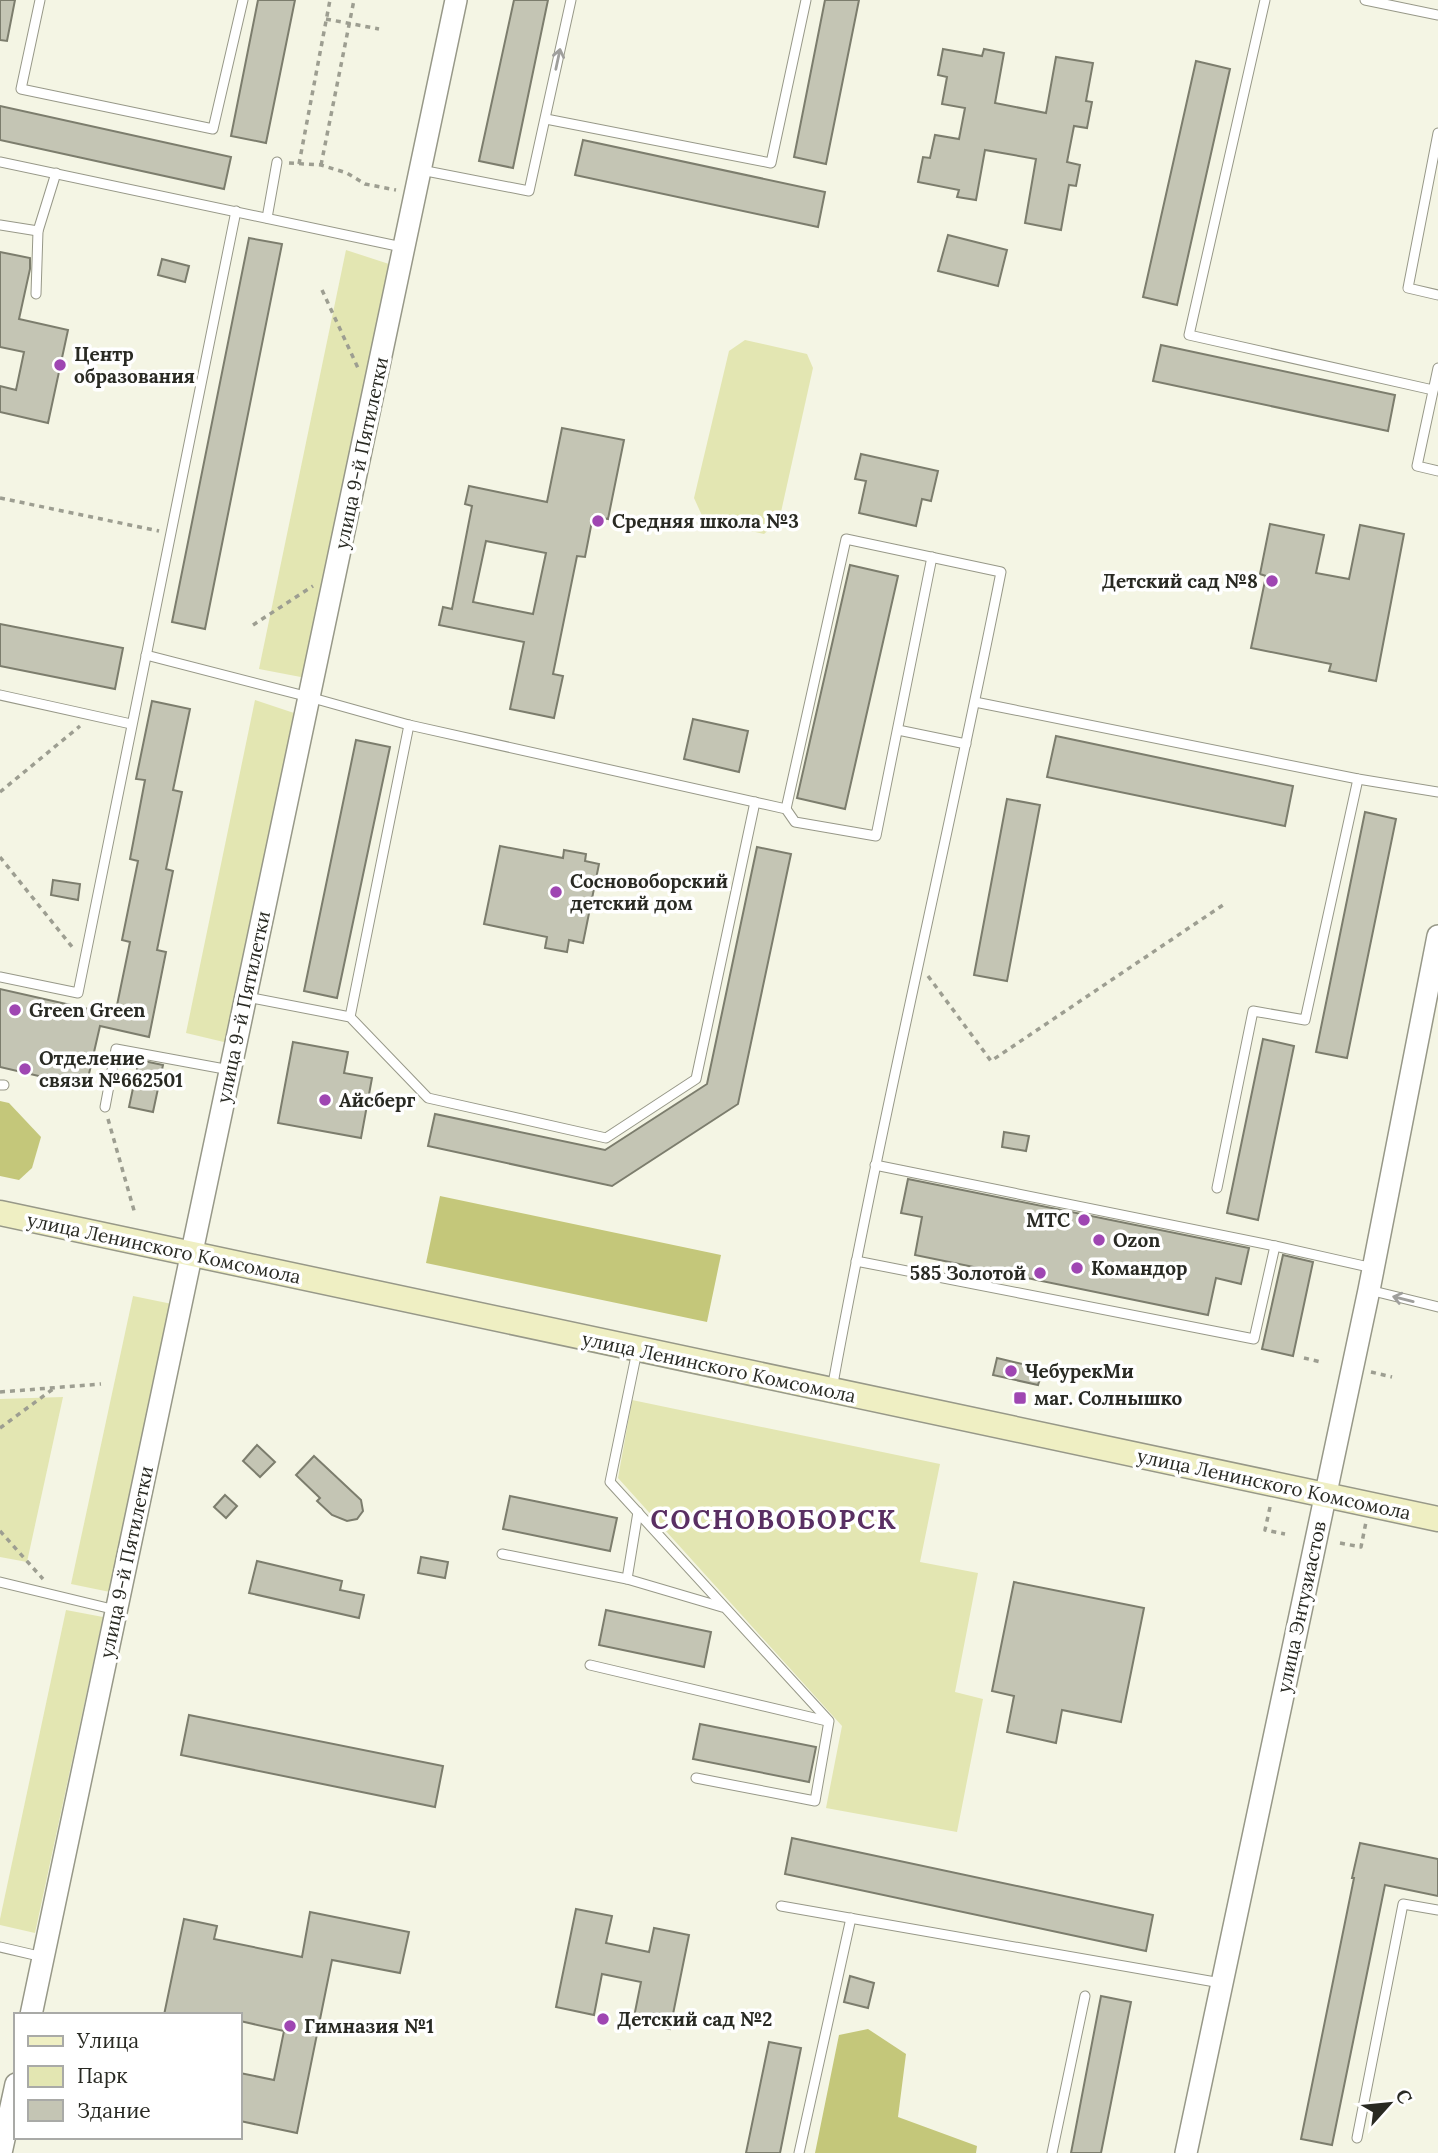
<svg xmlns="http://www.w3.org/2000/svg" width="1438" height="2153" font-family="Lora,serif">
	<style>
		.green { fill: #e3e6b2 }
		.forest { fill: #c4c77a }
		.building { fill: #c4c5b4; stroke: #7c7d6d; stroke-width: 2; fill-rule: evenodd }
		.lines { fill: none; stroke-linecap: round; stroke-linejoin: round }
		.service-casing { stroke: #979888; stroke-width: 11 }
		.tertiary-casing { stroke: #979888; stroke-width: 24 }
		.secondary-casing { stroke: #979888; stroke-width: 27 }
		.path { stroke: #9d9e91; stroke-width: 3.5; stroke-dasharray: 5 5; stroke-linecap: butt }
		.service { stroke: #fff; stroke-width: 9 }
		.tertiary { stroke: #fff; stroke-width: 21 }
		.secondary { stroke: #efefc3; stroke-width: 24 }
		.oneway { stroke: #9f9f9c }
		.poi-dot { fill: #9f46b2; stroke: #fff; stroke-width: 2.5 }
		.labels { text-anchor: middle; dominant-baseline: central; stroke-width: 7; stroke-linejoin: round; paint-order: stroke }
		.poi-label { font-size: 19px; font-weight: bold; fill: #292a23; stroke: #fff; text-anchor: start }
		.street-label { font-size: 19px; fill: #292a23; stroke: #fff }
		.district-label { font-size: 26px; font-weight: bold; letter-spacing: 2px; fill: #5a2f63; stroke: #fff }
	</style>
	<rect width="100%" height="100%" fill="#f4f5e4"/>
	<g class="green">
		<polygon points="346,250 389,264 306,678 259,669"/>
		<polygon points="745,340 807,354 813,368 779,521 764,534 704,520 694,498 729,351"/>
		<polygon points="255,700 294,713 228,1043 186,1033"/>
		<polygon points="133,1296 172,1304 110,1592 71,1584"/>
		<polygon points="63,1397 27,1562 0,1557 0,1399"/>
		<polygon points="632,1400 940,1464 920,1562 978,1573 955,1692 983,1699 957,1832 826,1808 842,1726 618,1478"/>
		<polygon points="66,1610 103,1617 35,1933 0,1925 0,1919"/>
	</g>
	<g class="forest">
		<polygon points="0,1101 9,1103 41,1137 32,1168 19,1180 0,1176"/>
		<polygon points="440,1196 721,1255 707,1322 426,1263"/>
		<polygon points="868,2029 906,2054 898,2117 977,2146 976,2153 815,2153 839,2035"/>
	</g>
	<g class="building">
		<polygon points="0,0 15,0 7,41 0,40"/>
		<polygon points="258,0 295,0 266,143 231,136"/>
		<polygon points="514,0 548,0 513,168 479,161"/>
		<polygon points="825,0 859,0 826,164 794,157"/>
		<polygon points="943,49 982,56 984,49 1004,53 995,103 1046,113 1056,57 1093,63 1086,101 1092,102 1087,128 1074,126 1067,162 1080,165 1076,186 1069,185 1061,230 1025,223 1036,159 985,150 976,200 957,197 959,190 918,182 923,157 930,158 935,135 959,139 965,108 942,104 947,77 938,75"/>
		<polygon points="1196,61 1230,69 1177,305 1143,297"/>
		<polygon points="0,106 231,157 224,189 0,140"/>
		<polygon points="583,140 825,192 818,227 575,175"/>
		<polygon points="948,235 1007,250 998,286 938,271"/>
		<polygon points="249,238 282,244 205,629 172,622"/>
		<polygon points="0,252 30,258 30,269 19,319 68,330 48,423 0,412 0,386 16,390 24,352 0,347"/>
		<polygon points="162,259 189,266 185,282 158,275"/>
		<polygon points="1161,345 1395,395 1388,431 1153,381"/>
		<path d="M562,428L624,440L608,519L593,516L585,557L577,556L553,674L563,676L554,718L510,709L524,642L439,625L443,607L452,609L472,506L465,504L469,486L547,502ZM486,541L546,553L533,614L473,602Z"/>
		<polygon points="861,454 938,471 931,501 922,499 916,526 859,513 866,481 855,479"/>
		<polygon points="1270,524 1324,535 1316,573 1349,579 1360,525 1404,534 1376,681 1329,671 1331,664 1251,648 1266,576 1260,574"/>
		<polygon points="850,565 898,576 845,809 797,798"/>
		<polygon points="0,624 123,648 115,689 0,666"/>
		<polygon points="152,701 190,709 173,790 182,792 166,869 173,871 157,950 166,952 149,1037 100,1026 86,1087 0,1067 0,989 115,1015 130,942 122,940 138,861 130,859 145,780 136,779"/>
		<polygon points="693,719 748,731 739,772 684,759"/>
		<polygon points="1056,736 1293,786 1285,826 1047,777"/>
		<polygon points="356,740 390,747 337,998 304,991"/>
		<polygon points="1007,799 1040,805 1007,981 974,975"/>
		<polygon points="1365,812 1396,819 1347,1058 1316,1052"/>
		<polygon points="500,846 563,858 564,850 586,854 585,861 599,864 583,943 569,940 567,952 545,948 547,937 484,924"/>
		<polygon points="757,847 791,854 738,1104 612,1186 428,1146 435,1114 605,1150 707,1084"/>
		<polygon points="53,880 80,884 78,900 51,895"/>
		<polygon points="1263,1039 1294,1046 1258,1220 1227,1213"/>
		<polygon points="293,1042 348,1052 344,1073 372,1078 361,1138 278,1123"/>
		<polygon points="139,1060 163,1065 153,1112 129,1107"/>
		<polygon points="1004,1132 1029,1136 1026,1151 1002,1147"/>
		<polygon points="908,1179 1249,1248 1241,1284 1216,1278 1208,1315 915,1255 922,1217 901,1213"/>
		<polygon points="1283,1255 1313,1262 1293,1356 1262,1349"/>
		<polygon points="997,1358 1043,1369 1038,1385 993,1375"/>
		<polygon points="257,1445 275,1462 260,1477 243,1461"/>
		<polygon points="314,1456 361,1500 363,1511 357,1519 347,1521 332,1515 317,1501 320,1498 296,1475"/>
		<polygon points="225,1495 237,1506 226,1518 214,1507"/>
		<polygon points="510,1496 617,1518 610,1551 503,1529"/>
		<polygon points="421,1557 448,1562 445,1578 418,1573"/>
		<polygon points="257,1561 342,1581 340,1590 364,1595 359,1618 249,1593"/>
		<polygon points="1014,1582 1144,1608 1121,1722 1062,1710 1056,1743 1007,1732 1014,1696 992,1691"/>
		<polygon points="606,1610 711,1632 704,1667 599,1645"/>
		<polygon points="189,1715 443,1766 435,1807 181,1755"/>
		<polygon points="700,1724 816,1747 809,1782 693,1759"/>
		<polygon points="792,1838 1153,1915 1146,1951 785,1874"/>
		<polygon points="1360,1843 1438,1859 1438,1896 1385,1885 1332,2145 1301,2139 1354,1878 1352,1878"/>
		<polygon points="576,1909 612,1916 606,1943 649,1952 654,1928 689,1935 670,2029 633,2022 641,1982 602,1974 594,2015 556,2007"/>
		<polygon points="310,1912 409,1932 400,1973 332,1960 297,2133 240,2121 240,2073 274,2080 284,2031 240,2021 240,2015 164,2015 184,1919 217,1926 214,1939 302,1957"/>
		<polygon points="850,1976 874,1983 868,2008 844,2002"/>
		<polygon points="1101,1996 1131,2002 1101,2153 1071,2153"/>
		<polygon points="769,2042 801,2048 780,2153 746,2153"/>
	</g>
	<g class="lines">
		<defs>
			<g id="service">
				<polyline points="40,0 21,89 213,129 243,0"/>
				<polyline points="1265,0 1189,335 1433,390"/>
				<polyline points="1365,0 1438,15"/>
				<polyline points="546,119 771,163 806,0"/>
				<polyline points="1438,133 1408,288 1438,295"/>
				<polyline points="0,162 402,247"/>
				<polyline points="421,170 529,191 571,0"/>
				<polyline points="267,218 277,162"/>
				<polyline points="0,225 38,231"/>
				<polyline points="36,294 38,231 56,173"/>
				<polyline points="1438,368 1417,466 1438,471"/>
				<polyline points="146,655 309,697 409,725 786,809 795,822 876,836 932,557"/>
				<polyline points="0,695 131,724"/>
				<polyline points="975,702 1358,779 1438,792"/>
				<polyline points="898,730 966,744"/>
				<path d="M786,809L846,539L1001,572C947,845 882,1115 832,1389"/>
				<polyline points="0,977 78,993 236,211"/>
				<polyline points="247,997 350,1017 428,1098 606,1138 696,1079 755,802"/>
				<polyline points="350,1017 409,725"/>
				<polyline points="0,1085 4,1085"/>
				<polyline points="105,1107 116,1049 230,1070"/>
				<polyline points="875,1165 1275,1246 1373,1268"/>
				<polyline points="1217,1188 1253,1011 1305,1020 1358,779"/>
				<polyline points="856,1261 1254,1339 1275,1246"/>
				<polyline points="1369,1290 1438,1307"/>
				<polyline points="637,1351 610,1482 829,1721 815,1801 696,1778"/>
				<polyline points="502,1554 627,1579 722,1607"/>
				<polyline points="627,1579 638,1512"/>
				<polyline points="0,1582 116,1610"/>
				<polyline points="590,1665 827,1721"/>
				<polyline points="781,1906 1221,1983"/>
				<polyline points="0,1947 43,1957"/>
				<polyline points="1357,2138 1403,1904 1438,1910"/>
				<polyline points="799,2153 851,1918"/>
				<polyline points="1052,2153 1085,1996"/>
			</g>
			<g id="tertiary">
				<polyline points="31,2015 456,0"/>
				<polyline points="1,2153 16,2084"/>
				<polyline points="1186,2153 1369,1290 1438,936"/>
			</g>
			<polyline id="secondary" points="0,1213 1438,1519"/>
		</defs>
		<use href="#service" class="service-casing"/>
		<use href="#tertiary" class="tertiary-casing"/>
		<use href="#secondary" class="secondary-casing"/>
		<g class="path">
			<polyline points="326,19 379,29"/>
			<polyline points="289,163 321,165 347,173 365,184 396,190"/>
			<polyline points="299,164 330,0"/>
			<polyline points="321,165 354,0"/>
			<polyline points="322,290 358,368"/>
			<polyline points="0,498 159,531"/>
			<polyline points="253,625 313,586"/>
			<polyline points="0,792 80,726"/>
			<polyline points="0,857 73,948"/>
			<polyline points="928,976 991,1061 1223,905"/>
			<polyline points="108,1119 135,1214"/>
			<polyline points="1304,1358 1321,1362"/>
			<polyline points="1371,1372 1392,1377"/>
			<polyline points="0,1392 101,1384"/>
			<polyline points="0,1428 53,1389"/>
			<polyline points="1270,1507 1265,1530 1285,1534"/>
			<polyline points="0,1531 43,1579"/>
			<polyline points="1340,1543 1361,1547 1366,1522"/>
		</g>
		<use href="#service" class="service"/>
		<use href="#tertiary" class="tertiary"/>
		<use href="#secondary" class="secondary"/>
	</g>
	<defs><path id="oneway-shaft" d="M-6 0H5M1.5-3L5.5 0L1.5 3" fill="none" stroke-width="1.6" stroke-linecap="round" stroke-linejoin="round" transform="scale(1.75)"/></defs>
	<g class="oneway">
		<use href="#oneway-shaft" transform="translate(558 59) rotate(-78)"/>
		<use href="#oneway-shaft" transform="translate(1403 1299) rotate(-166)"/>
	</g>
	<g class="poi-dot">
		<circle cx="60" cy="365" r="7"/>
		<circle cx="598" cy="521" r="7"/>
		<circle cx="1272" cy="581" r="7"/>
		<circle cx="556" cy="892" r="7"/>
		<circle cx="15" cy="1010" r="7"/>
		<circle cx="25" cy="1069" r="7"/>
		<circle cx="325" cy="1100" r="7"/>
		<circle cx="1084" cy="1220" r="7"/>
		<circle cx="1099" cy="1240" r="7"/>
		<circle cx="1077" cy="1268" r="7"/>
		<circle cx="1040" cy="1273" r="7"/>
		<circle cx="1011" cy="1371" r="7"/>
		<rect x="1013" y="1391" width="14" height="14" rx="3.5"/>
		<circle cx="603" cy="2019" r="7"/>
		<circle cx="290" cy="2026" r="7"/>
	</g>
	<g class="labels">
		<g class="poi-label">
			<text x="74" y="354">Центр<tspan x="74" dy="22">образования</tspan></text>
			<text x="612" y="521">Средняя школа №3</text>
			<text x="1258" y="581" text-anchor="end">Детский сад №8</text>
			<text x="570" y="881">Сосновоборский<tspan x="570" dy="22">детский дом</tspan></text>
			<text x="29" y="1010">Green Green</text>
			<text x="39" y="1058">Отделение<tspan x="39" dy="22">связи №662501</tspan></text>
			<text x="339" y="1100">Айсберг</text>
			<text x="1070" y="1220" text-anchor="end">МТС</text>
			<text x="1113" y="1240">Ozon</text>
			<text x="1091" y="1268">Командор</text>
			<text x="1026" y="1273" text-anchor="end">585 Золотой</text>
			<text x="1025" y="1371">ЧебурекМи</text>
			<text x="1034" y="1398">маг. Солнышко</text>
			<text x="617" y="2019">Детский сад №2</text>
			<text x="304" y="2026">Гимназия №1</text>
		</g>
		<g class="street-label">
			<text transform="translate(361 453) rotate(-78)">улица 9-й Пятилетки</text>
			<text transform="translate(243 1007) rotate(-78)">улица 9-й Пятилетки</text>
			<text transform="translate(164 1248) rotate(12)">улица Ленинского Комсомола</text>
			<text transform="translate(719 1367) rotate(12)">улица Ленинского Комсомола</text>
			<text transform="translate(1274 1484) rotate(12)">улица Ленинского Комсомола</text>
			<text transform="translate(126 1562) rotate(-78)">улица 9-й Пятилетки</text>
			<text transform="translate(1301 1607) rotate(-78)">улица Энтузиастов</text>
		</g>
		<g class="district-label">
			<text x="774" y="1519">СОСНОВОБОРСК</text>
		</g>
	</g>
	<rect x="14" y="2013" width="228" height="126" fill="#ffffff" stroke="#a9aaa7" stroke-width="2"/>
	<rect x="28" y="2036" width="35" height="10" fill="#efefc3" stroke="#a9aaa7" stroke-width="2"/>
	<text x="77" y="2048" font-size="21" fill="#292a23">Улица</text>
	<rect x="28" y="2066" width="35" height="21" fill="#e3e6b2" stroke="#a9aaa7" stroke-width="2"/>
	<text x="77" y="2083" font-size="21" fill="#292a23">Парк</text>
	<rect x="28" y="2100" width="35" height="21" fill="#c4c5b4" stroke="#a9aaa7" stroke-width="2"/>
	<text x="77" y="2118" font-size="21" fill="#292a23">Здание</text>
	<g transform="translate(1389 2104) rotate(63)" stroke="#ffffff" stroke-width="5" paint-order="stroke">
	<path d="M0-5L12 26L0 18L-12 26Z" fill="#292a23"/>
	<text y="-10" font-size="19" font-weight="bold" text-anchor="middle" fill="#292a23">С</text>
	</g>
</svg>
